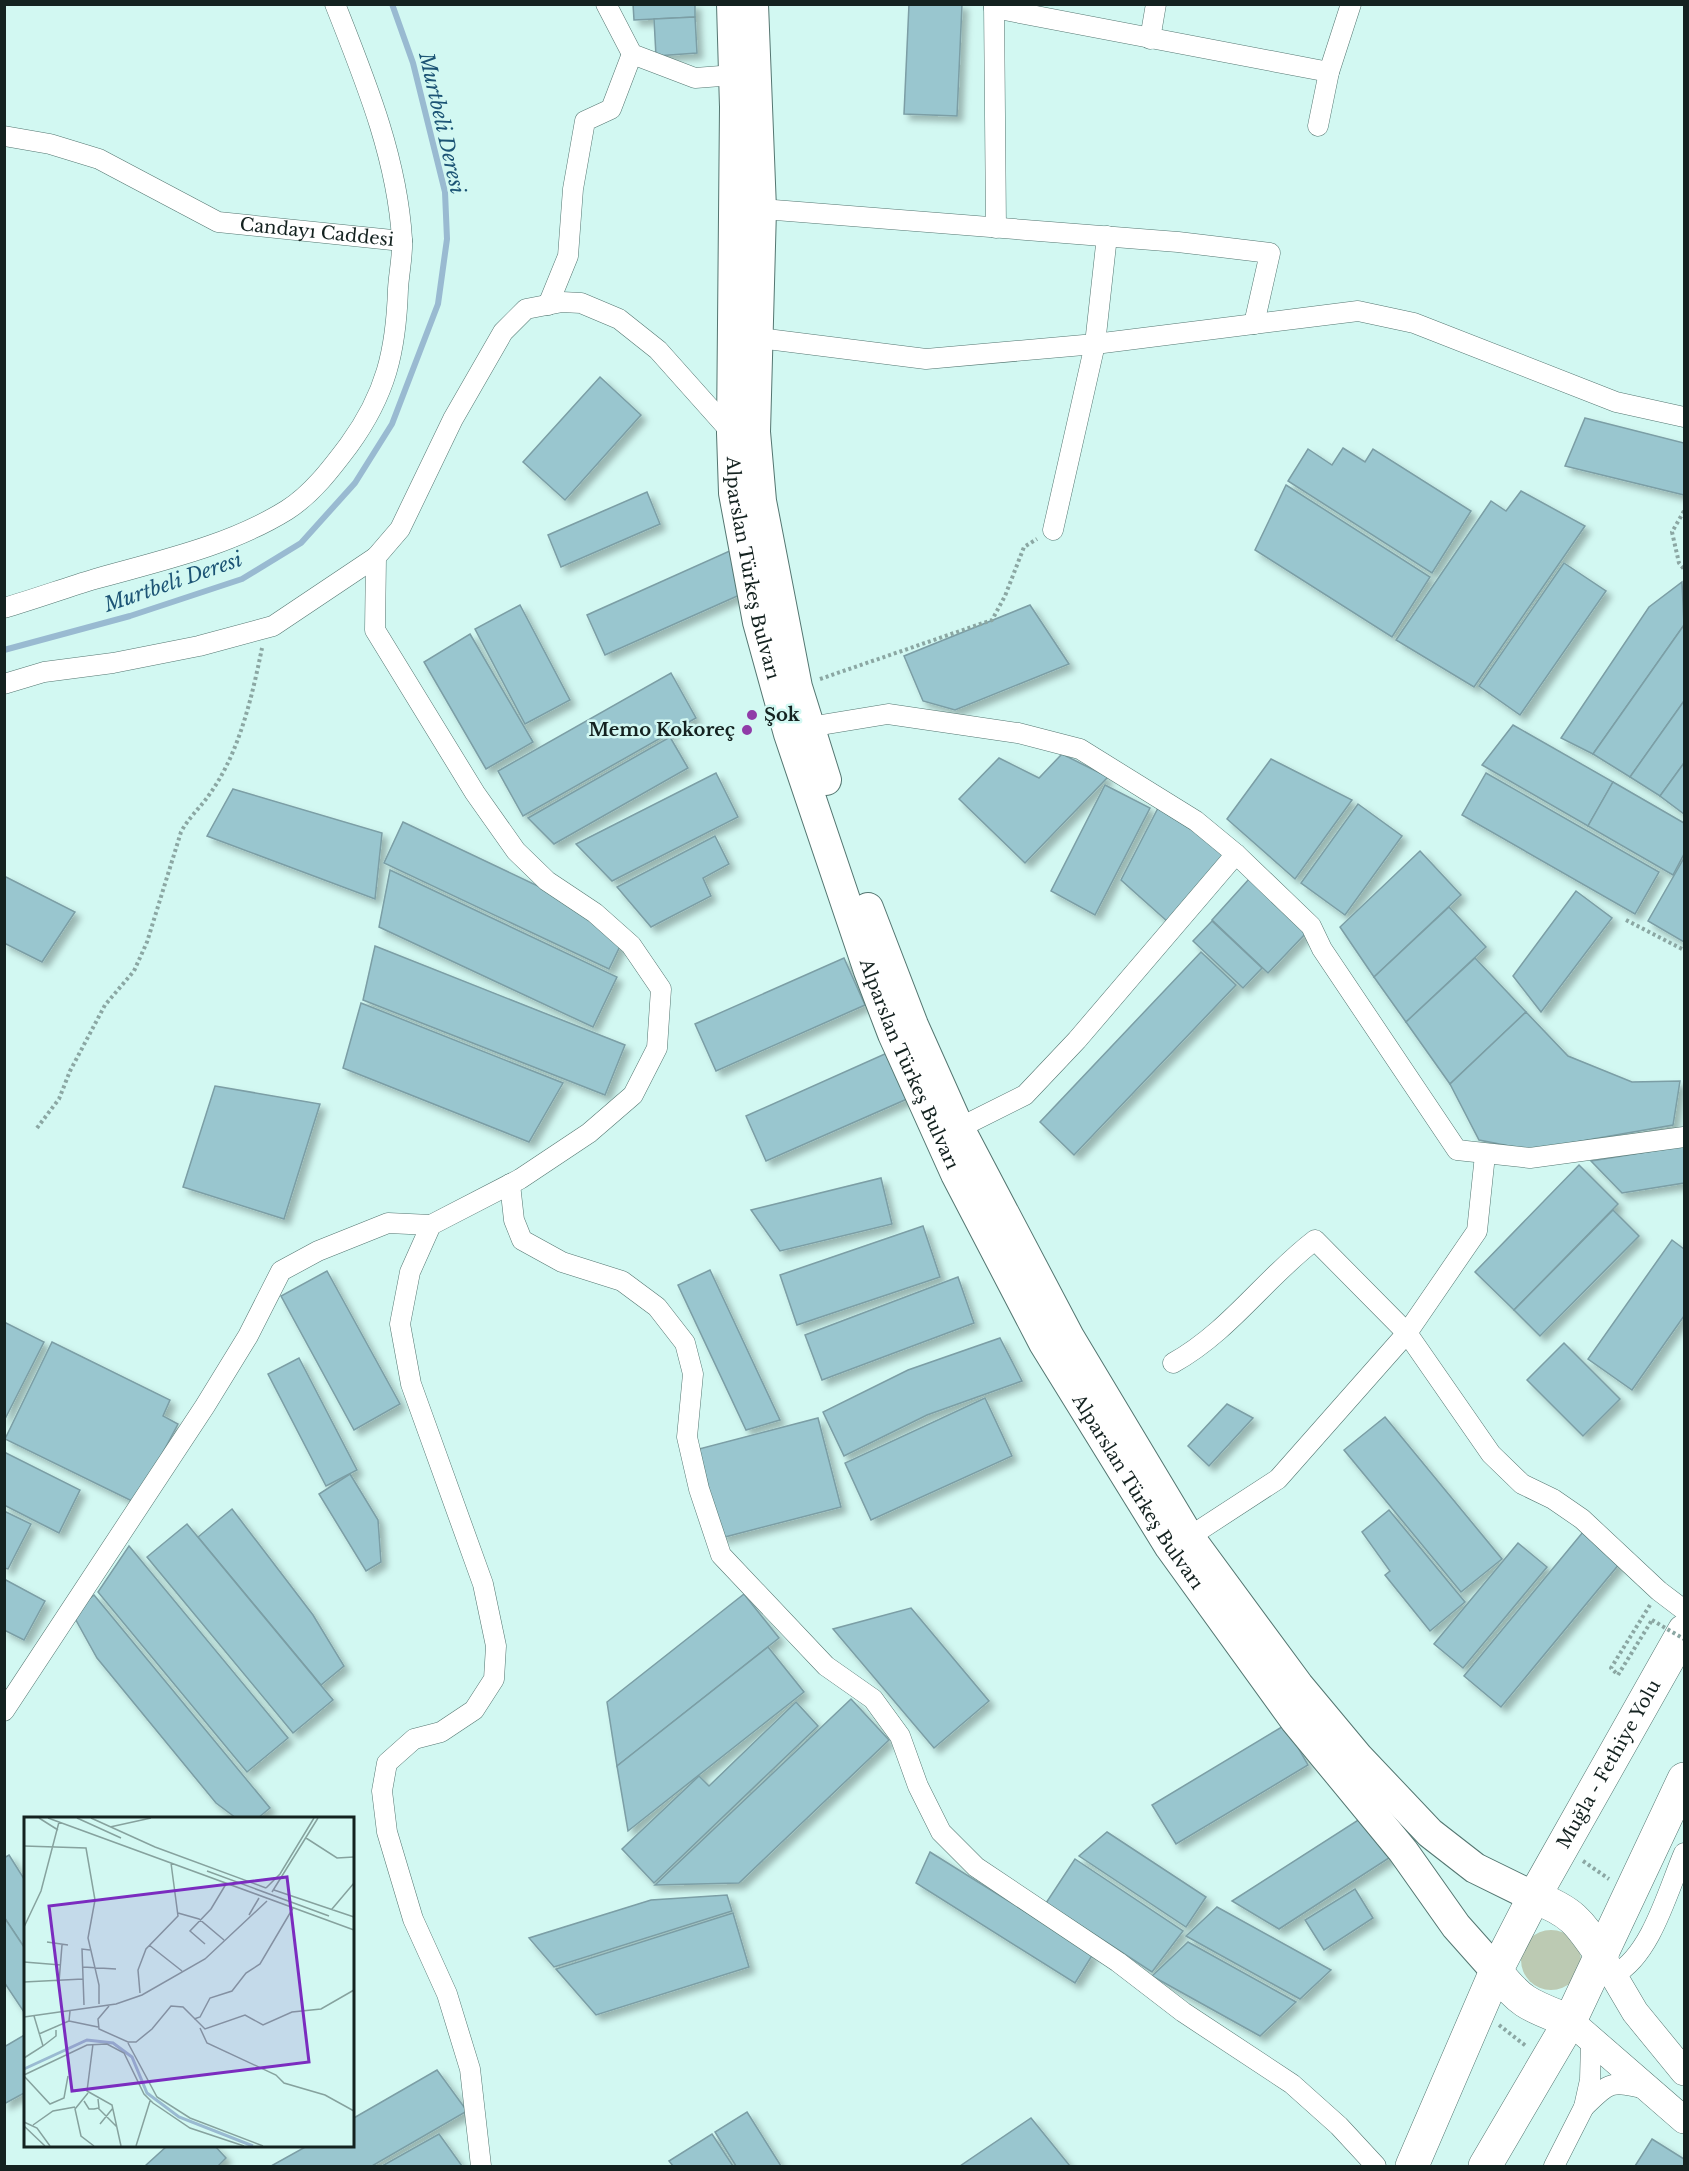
<svg xmlns="http://www.w3.org/2000/svg" width="1689" height="2171" font-family="'Libre Baskerville',serif">
	<style>
		.green { fill: #bccab3 }
		.lines { fill: none; stroke-linecap: round; stroke-linejoin: round }
		.stream { stroke: #99bad1; stroke-width: 6 }
		.building { fill: #99c6cf; stroke: #7b9ea5; stroke-width: 1.5; filter: url(#shadow) }
		.street-casing { stroke: #547671; stroke-width: 21 }
		.secondary-casing { stroke: #547671; stroke-width: 28 }
		.primary-casing { stroke: #547671; stroke-width: 32 }
		.highway-casing { stroke: #547671; stroke-width: 34 }
		.path { stroke: #8ba7a3; stroke-width: 4; stroke-dasharray: 3 3; stroke-linecap: butt }
		.street { stroke: #fff; stroke-width: 20 }
		.secondary { stroke: #fff; stroke-width: 27 }
		.primary { stroke: #fff; stroke-width: 30 }
		.highway { stroke: #fff; stroke-width: 33 }
		.path-bridge { stroke: #8ba7a3; stroke-width: 4; stroke-dasharray: 3 3; stroke-linecap: butt }
		.poi-dot { fill: #903ba8; stroke: #d2f8f2; stroke-width: 2 }
		.labels { text-anchor: middle; dominant-baseline: central; stroke-width: 5; stroke-linejoin: round; paint-order: stroke }
		.street-label { font-size: 18px; fill: #142220; stroke: #d2f8f2 }
		.poi-label { font-size: 18px; font-weight: bold; fill: #142220; stroke: #d2f8f2; text-anchor: start }
		.water-label { font-size: 20px; font-style: italic; fill: #1c5475; stroke: #d2f8f2 }
		.inset-river { fill: none; stroke: #99bad1; stroke-width: 3 }
		.inset-road { fill: none; stroke: #86a29e; stroke-width: 1.5 }
		.view { fill: #7b2cbf; fill-opacity: 0.15; stroke: #7b2cbf; stroke-width: 3 }
		.inset-edge { fill: none; stroke: #142220; stroke-width: 3 }
	</style>
	<defs>
		<filter id="shadow"><feDropShadow dx="5.5" dy="5.5" stdDeviation="3" flood-color="#0004"/></filter>
	</defs>
	<rect width="100%" height="100%" fill="#d2f8f2"/>
	<circle class="green" cx="1551" cy="1960" r="30"/>
	<g class="lines">
		<polyline class="stream" points="4,650 130,616 242,579 301,543 355,483 392,424 438,304 447,239 445,192 413,63 392,4"/>
	</g>
	<g class="building">
		<polygon points="633,4 695,4 695,17 634,20"/>
		<polygon points="909,4 962,4 957,116 904,114"/>
		<polygon points="695,17 697,53 656,56 654,19"/>
		<polygon points="600,377 641,415 565,500 523,462"/>
		<polygon points="1585,418 1684,443 1684,495 1565,466"/>
		<polygon points="1343,448 1365,462 1373,449 1471,511 1432,573 1288,481 1308,449 1332,465"/>
		<polygon points="1286,485 1430,577 1392,637 1255,550"/>
		<polygon points="1521,491 1585,526 1474,687 1396,640 1491,501 1506,511"/>
		<polygon points="647,492 660,524 561,567 548,535"/>
		<polygon points="734,549 744,593 605,655 587,615"/>
		<polygon points="1564,563 1606,591 1520,715 1479,686"/>
		<polygon points="1682,582 1684,625 1593,754 1561,738 1649,607"/>
		<polygon points="520,605 570,700 525,724 475,629"/>
		<polygon points="1030,605 1069,664 955,710 923,701 904,656"/>
		<polygon points="1684,625 1684,701 1630,777 1593,754"/>
		<polygon points="470,634 533,742 486,769 424,662"/>
		<polygon points="671,673 696,718 523,816 498,771"/>
		<polygon points="1684,701 1684,763 1660,796 1630,777"/>
		<polygon points="1513,725 1613,782 1588,826 1482,765"/>
		<polygon points="670,737 688,768 554,844 528,818"/>
		<polygon points="1062,754 1108,777 1025,863 959,799 999,758 1039,778"/>
		<polygon points="1271,759 1352,800 1295,879 1227,819"/>
		<polygon points="1684,763 1684,814 1660,796"/>
		<polygon points="716,773 738,817 612,881 576,844"/>
		<polygon points="1486,773 1659,872 1635,914 1462,815"/>
		<polygon points="1613,782 1684,823 1684,854 1673,875 1588,826"/>
		<polygon points="1105,785 1150,808 1095,915 1051,891"/>
		<polygon points="233,789 382,833 375,899 207,836"/>
		<polygon points="1358,804 1402,836 1345,915 1301,883"/>
		<polygon points="1158,808 1226,852 1168,922 1121,880"/>
		<polygon points="403,822 561,897 622,942 609,969 384,863"/>
		<polygon points="715,836 729,864 703,878 711,896 651,927 617,887"/>
		<polygon points="1420,851 1461,895 1374,977 1340,927"/>
		<polygon points="1684,858 1684,942 1648,921"/>
		<polygon points="390,870 617,977 593,1027 379,927"/>
		<polygon points="4,876 75,912 42,962 4,943"/>
		<polygon points="1249,879 1306,933 1268,973 1212,920"/>
		<polygon points="1576,891 1612,918 1541,1012 1513,976"/>
		<polygon points="1449,907 1486,947 1406,1022 1374,977"/>
		<polygon points="1212,921 1262,968 1243,988 1193,941"/>
		<polygon points="375,946 625,1045 605,1095 363,1000"/>
		<polygon points="1201,952 1236,985 1074,1155 1040,1122"/>
		<polygon points="844,958 865,1005 716,1071 695,1024"/>
		<polygon points="1475,958 1526,1012 1450,1084 1406,1022"/>
		<polygon points="361,1003 563,1083 529,1142 343,1068"/>
		<polygon points="1526,1012 1568,1056 1632,1082 1680,1081 1673,1125 1530,1150 1479,1140 1450,1084"/>
		<polygon points="887,1053 907,1099 766,1161 746,1116"/>
		<polygon points="215,1086 320,1104 284,1219 183,1187"/>
		<polygon points="1684,1146 1684,1183 1622,1193 1591,1161"/>
		<polygon points="1579,1165 1618,1204 1514,1310 1475,1272"/>
		<polygon points="881,1178 892,1224 780,1251 751,1210"/>
		<polygon points="1613,1210 1639,1236 1540,1336 1514,1310"/>
		<polygon points="923,1226 940,1277 797,1325 780,1275"/>
		<polygon points="1672,1240 1684,1249 1684,1316 1632,1390 1588,1359"/>
		<polygon points="710,1270 780,1420 746,1430 678,1285"/>
		<polygon points="327,1271 400,1404 354,1430 281,1296"/>
		<polygon points="958,1277 974,1323 822,1380 805,1335"/>
		<polygon points="4,1322 44,1342 4,1421"/>
		<polygon points="1000,1338 1022,1381 927,1415 844,1456 823,1412 908,1370"/>
		<polygon points="52,1342 170,1400 163,1416 178,1424 136,1503 5,1439"/>
		<polygon points="1564,1343 1620,1399 1583,1436 1527,1380"/>
		<polygon points="299,1358 357,1470 326,1486 268,1374"/>
		<polygon points="985,1398 1012,1456 871,1520 845,1463"/>
		<polygon points="1227,1404 1253,1418 1209,1466 1188,1446"/>
		<polygon points="1385,1417 1502,1559 1461,1592 1344,1450"/>
		<polygon points="818,1418 841,1507 721,1538 699,1449"/>
		<polygon points="4,1452 80,1490 59,1533 4,1505"/>
		<polygon points="350,1474 378,1520 381,1562 366,1571 319,1494"/>
		<polygon points="232,1509 313,1615 344,1666 321,1685 198,1537"/>
		<polygon points="1389,1510 1465,1602 1430,1631 1385,1575 1390,1571 1362,1532"/>
		<polygon points="4,1511 31,1524 8,1569 4,1568"/>
		<polygon points="187,1524 333,1700 293,1733 147,1557"/>
		<polygon points="1583,1532 1620,1563 1501,1707 1464,1676"/>
		<polygon points="1518,1543 1547,1567 1463,1668 1434,1644"/>
		<polygon points="129,1546 288,1738 247,1772 98,1592"/>
		<polygon points="4,1579 45,1601 24,1640 4,1630"/>
		<polygon points="744,1594 779,1638 617,1766 607,1702"/>
		<polygon points="94,1595 270,1808 258,1818 236,1818 216,1803 97,1658 72,1613"/>
		<polygon points="911,1608 989,1701 934,1748 833,1629"/>
		<polygon points="768,1647 804,1692 628,1831 617,1766"/>
		<polygon points="851,1699 889,1740 739,1883 655,1885"/>
		<polygon points="796,1702 818,1726 654,1883 622,1849 699,1776 709,1786"/>
		<polygon points="1285,1725 1308,1765 1176,1844 1152,1805"/>
		<polygon points="1366,1815 1392,1856 1279,1929 1232,1901"/>
		<polygon points="1107,1832 1206,1897 1186,1927 1079,1856"/>
		<polygon points="930,1852 1093,1954 1075,1983 916,1883"/>
		<polygon points="9,1855 26,1882 26,1950 4,1917 4,1858"/>
		<polygon points="1075,1859 1183,1931 1152,1972 1046,1903"/>
		<polygon points="1355,1889 1373,1918 1324,1950 1305,1920"/>
		<polygon points="727,1895 732,1911 554,1967 529,1938 651,1900"/>
		<polygon points="1217,1907 1331,1970 1300,1999 1186,1936"/>
		<polygon points="733,1913 749,1967 596,2015 556,1969"/>
		<polygon points="4,1917 26,1950 26,2015 4,1982"/>
		<polygon points="1188,1942 1296,2002 1260,2036 1152,1976"/>
		<polygon points="26,2034 26,2092 4,2104 4,2047"/>
		<polygon points="437,2070 467,2111 372,2166 271,2166 307,2146 352,2146 352,2119"/>
		<polygon points="747,2112 781,2166 736,2166 715,2132"/>
		<polygon points="1031,2118 1070,2166 960,2166"/>
		<polygon points="439,2134 462,2166 382,2166"/>
		<polygon points="712,2134 733,2166 673,2166 669,2161"/>
		<polygon points="1652,2139 1684,2159 1684,2166 1635,2166"/>
		<polygon points="167,2146 215,2146 226,2158 218,2166 145,2166"/>
	</g>
	<g class="lines">
		<defs>
			<g id="street">
				<polyline points="606,4 632,54 695,78 734,75"/>
				<polyline points="994,4 996,228"/>
				<polyline points="994,8 1329,72"/>
				<polyline points="1150,39 1156,4"/>
				<polyline points="1318,126 1329,72 1351,4"/>
				<path id="s1" d="M4,136L50,144L99,159L218,222L402,241"/>
				<polyline points="761,209 1178,242 1270,253 1254,324"/>
				<polyline points="548,305 568,256 573,189 585,121 611,109 632,54"/>
				<polyline points="759,338 926,359 1095,344 1358,311 1414,323 1616,402 1684,417"/>
				<polyline points="1053,530 1095,344 1107,236"/>
				<path d="M4,608C35,599 65,588 95,579C159,561 229,546 287,510C312,494 331,469 349,445C386,394 396,351 398,289C399,272 403,255 402,239C397,157 365,80 335,4"/>
				<polyline points="4,684 44,672 113,663 199,646 273,626 376,557"/>
				<polyline points="809,727 888,714 1018,733 1080,749 1196,821 1236,854 1311,926 1322,949 1457,1150 1530,1158 1684,1137"/>
				<polyline points="959,1128 1025,1095 1077,1040 1236,854"/>
				<polyline points="510,1184 514,1220 522,1240 562,1262 622,1281 657,1307 685,1343 693,1374 687,1437 699,1489 721,1555 826,1666 873,1699 900,1736 918,1786 941,1832 976,1867 1118,1962 1183,2012 1292,2084 1339,2126 1376,2166"/>
				<path d="M1173,1363C1229,1332 1265,1278 1315,1240L1407,1333L1491,1454L1522,1484L1553,1499L1582,1519L1659,1591L1684,1610"/>
				<polyline points="1189,1537 1278,1479 1407,1333 1477,1231 1485,1155"/>
				<polyline points="4,1711 205,1406 248,1336 281,1271 318,1251 388,1223 431,1225"/>
				<path d="M1615,1974C1651,1955 1668,1890 1684,1853"/>
				<path d="M1584,2107C1611,2081 1610,2081 1647,2089"/>
				<polyline points="481,2166 470,2069 447,1994 413,1919 387,1832 382,1791 387,1763 414,1739 441,1732 474,1710 494,1679 496,1646 483,1584 411,1384 400,1324 410,1272 431,1225 520,1179 589,1133 633,1095 657,1048 661,989 631,945 595,913 547,881 516,851 475,793 375,630 376,557 400,529 453,419 503,332 526,309 562,302 581,303 619,319 658,350 732,433"/>
				<polyline points="1554,2166 1584,2107 1590,2080 1591,2041"/>
			</g>
			<g id="secondary">
				<polyline points="1602,1956 1635,2012 1684,2072"/>
				<polyline points="1570,2021 1684,2120"/>
			</g>
			<g id="primary">
				<path id="s2" d="M732,4L735,107L732,433L734,493L758,622L789,734L869,971L893,1034L956,1174L1044,1343L1170,1547L1295,1720L1403,1851L1456,1926L1496,1971"/>
				<polyline points="753,4 761,209 755,432 761,501 797,687 826,780"/>
				<polyline points="868,908 913,1025 959,1128 1069,1337 1189,1537 1298,1685 1358,1757 1430,1833 1475,1868 1534,1897"/>
			</g>
			<g id="highway">
				<path d="M1534,1897C1573,1912 1579,1922 1602,1956"/>
				<path d="M1496,1971C1522,2005 1532,2006 1570,2021"/>
				<path id="s3" d="M1412,2166L1496,1971L1534,1897L1684,1631"/>
				<polyline points="1485,2166 1570,2021 1684,1779"/>
			</g>
		</defs>
		<use href="#street" class="street-casing"/>
		<use href="#secondary" class="secondary-casing"/>
		<use href="#primary" class="primary-casing"/>
		<use href="#highway" class="highway-casing"/>
		<g class="path">
			<polyline points="1684,511 1672,532 1679,563 1684,569"/>
			<polyline points="820,679 992,620 1005,596 1024,547 1037,539"/>
			<polyline points="1626,920 1684,950"/>
			<path d="M37,1128L59,1099L70,1071L105,1005L134,971L147,942L181,832C189,817 200,808 209,795C239,754 252,697 262,648"/>
			<polyline points="1650,1605 1611,1668 1618,1675 1652,1620"/>
			<polyline points="1583,1861 1609,1879"/>
			<polyline points="1499,2025 1526,2046"/>
		</g>
		<use href="#street" class="street"/>
		<use href="#secondary" class="secondary"/>
		<use href="#primary" class="primary"/>
		<use href="#highway" class="highway"/>
		<polyline class="path-bridge" points="1652,1620 1684,1639"/>
	</g>
	<g class="poi-dot">
		<circle cx="752" cy="715" r="6"/>
		<circle cx="747" cy="730" r="6"/>
	</g>
	<g class="labels">
		<g class="street-label">
			<text stroke="none"><textPath href="#s1" startOffset="332">Candayı Caddesi</textPath></text>
			<text stroke="none"><textPath href="#s2" startOffset="566">Alparslan Türkeş Bulvarı</textPath></text>
			<text stroke="none"><textPath href="#s2" startOffset="1088">Alparslan Türkeş Bulvarı</textPath></text>
			<text stroke="none"><textPath href="#s2" startOffset="1574">Alparslan Türkeş Bulvarı</textPath></text>
			<text stroke="none"><textPath href="#s3" startOffset="448">Muğla - Fethiye Yolu</textPath></text>
		</g>
		<g class="poi-label">
			<text x="764" y="715">Şok</text>
			<text x="735" y="730" text-anchor="end">Memo Kokoreç</text>
		</g>
		<g class="water-label">
			<text transform="translate(442 123) rotate(77)">Murtbeli Deresi</text>
			<text transform="translate(173 582) rotate(-19)">Murtbeli Deresi</text>
		</g>
	</g>
	<g transform="translate(24 1817)">
		<rect width="330" height="330" fill="#d2f8f2"/>
		<path class="inset-river" d="M0,252L63,223L89,226L108,240L123,276L155,300L229,329"/>
		<path class="inset-road" d="M15,1L34,13M24,1L330,113M53,1L97,21M67,1L131,30L242,71M86,10L127,1M282,21L313,41L330,40M0,29L62,31L71,83L64,121L75,168V187M183,54L305,99M242,71L256,57L290,1M250,73L330,100M248,75L294,1M308,92L330,66M154,96L175,102L200,123M225,98L235,81M0,110L17,74L35,5M23,125L44,128M181,127L166,114L187,92L202,67M125,128L158,154M0,145L37,148M59,150L92,152M0,165L59,162M35,165L38,128M116,176L114,153L122,132L154,99L147,46M60,188L58,132L66,133M85,189L74,202L75,212L104,225H112L128,212L147,189L159,190L181,212L221,198L239,208L268,195L297,192L330,173M0,200L92,187L118,178L181,142L243,84M170,202L176,200L186,181L208,174L222,156L236,147L269,91M45,204L74,210M176,211L183,226L252,258L260,266L301,278L330,294M15,217L45,204L46,194M104,226L133,280L166,301L239,329M69,227L63,274L88,288L97,329M19,229L32,219V213M0,241L19,229L10,199M0,258L63,228L83,227L100,236L120,277L129,286L166,311L220,329M0,259L26,287L40,281L44,259M64,276L51,292L57,319L70,329M60,284L65,292H70L75,291L74,282M74,291L93,310M0,305L13,311L26,329M76,307L89,291M9,308L29,294L51,290M0,309L21,329M112,329L126,284"/>
		<path class="view" d="M263,60L285,245L48,274L25,89Z"/>
		<rect width="330" height="330" class="inset-edge"/>
	</g>
	<rect width="1689" height="2171" fill="none" stroke="#142220" stroke-width="12"/>
</svg>
